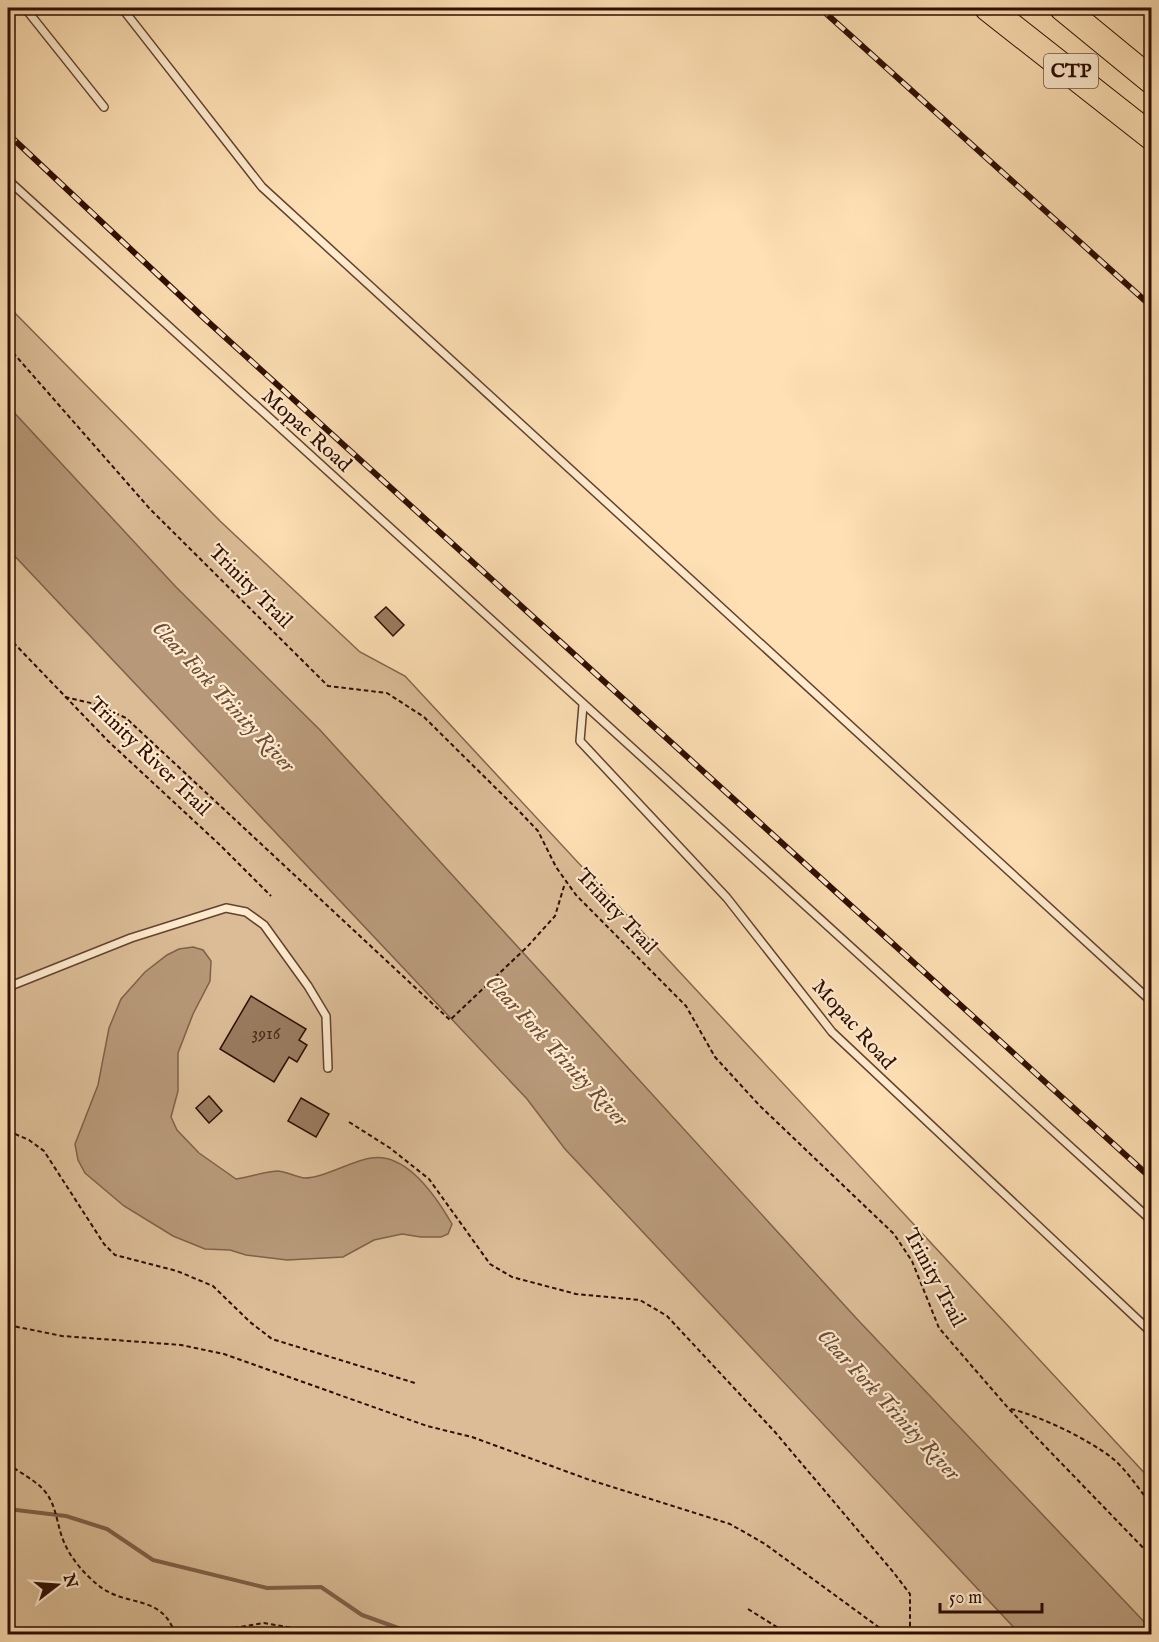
<svg xmlns="http://www.w3.org/2000/svg" width="1159" height="1642" font-family="'IM FELL English',serif">
	<style>
		.green { fill: #dbbc96; stroke: #84644c; stroke-width: 1.5 }
		.water { fill: #b79878; stroke: #806049; stroke-width: 1.5 }
		.lines { fill: none; stroke-linecap: round; stroke-linejoin: round }
		.stream { stroke: #806049; stroke-width: 4 }
		.building { fill: #9a7b5f; stroke: #2e0d03; stroke-width: 1.5 }
		.service-casing { stroke: #62422f; stroke-width: 10 }
		.motorway-casing { stroke: #2e0d03; stroke-width: 28 }
		.path { stroke: #2e0d03; stroke-width: 2; stroke-dasharray: 4.5 3; stroke-linecap: butt }
		.service { stroke: #feebce; stroke-width: 7 }
		.motorway { stroke: #fee0b4; stroke-width: 26 }
		.rail-casing { stroke: #2e0d03; stroke-width: 6 }
		.rail { stroke: #feebce; stroke-width: 4; stroke-dasharray: 11; stroke-linecap: butt }
		.labels { text-anchor: middle; dominant-baseline: central; stroke-width: 4.5; stroke-linejoin: round; paint-order: stroke }
		.number-label { font-size: 18px; fill: #49281a }
		.shield { fill: #feebce; stroke: #6c5040; stroke-width: 1.5 }
		.shield-label { font-size: 20px; font-weight: bold; fill: #2e0d03 }
		.street-label { font-size: 21px; fill: #2e0d03; stroke: #feebce }
		.water-label { font-size: 22px; font-style: italic; fill: #6c4c38; stroke: #feebce }
	</style>
	<rect width="100%" height="100%" fill="#fee0b4"/>
	<filter id="stains"><feTurbulence type="fractalNoise" baseFrequency=".00333" numOctaves="4"/><feColorMatrix values="0 0 0 0 .2 0 0 0 0 .09 0 0 0 0 .02 0 0 0 .5 -.17"/></filter>
	<radialGradient id="worn" r=".72"><stop offset=".6" stop-color="#630" stop-opacity="0"/><stop offset="1" stop-color="#630" stop-opacity=".3"/></radialGradient>
	<polygon class="green" points="8,306 220,521 360,652 405,676 1151,1480 1151,1634 8,1634"/>
	<g class="water">
		<polygon points="8,406 176,587 320,730 857,1319 1151,1629 1151,1634 1020,1634 565,1149 527,1099 10,551 8,546"/>
		<path d="M193,947L203,950L211,961L210,981L193,1014L178,1053V1091L171,1117L177,1130L199,1153L236,1179C249,1177 264,1172 277,1171C286,1171 295,1177 304,1178C324,1178 351,1161 371,1158C407,1152 437,1198 452,1224L448,1234L441,1237H421L402,1234L374,1240L343,1257L287,1260L246,1255L230,1250L205,1249L173,1236L124,1206L85,1173L78,1160L75,1144L98,1085L109,1028L121,999L145,972L167,955L179,949Z"/>
	</g>
	<g class="lines">
		<polyline class="stream" points="8,1509 66,1516 107,1529 153,1560 267,1588 321,1587 362,1615 415,1634"/>
	</g>
	<g class="building">
		<polygon points="386,607 404,625 393,636 375,617"/>
		<polygon points="251,996 306,1029 299,1040 307,1045 297,1062 289,1057 274,1082 220,1049"/>
		<polygon points="209,1096 222,1111 209,1123 196,1108"/>
		<polygon points="301,1098 329,1114 316,1137 288,1121"/>
	</g>
	<g class="lines">
		<defs>
			<g id="service">
				<polyline points="25,8 104,107"/>
				<polyline points="122,8 262,187 1152,1002"/>
				<polyline points="8,180 1152,1221"/>
				<polyline points="583,705 580,741 727,898 832,1032 1152,1333"/>
				<polyline points="8,987 131,938 226,908 246,912 264,925 308,986 326,1016 328,1068"/>
			</g>
			<g id="motorway">
				<polyline points="988,8 1152,137"/>
				<polyline points="1063,8 1152,81"/>
			</g>
		</defs>
		<use href="#service" class="service-casing"/>
		<use href="#motorway" class="motorway-casing"/>
		<g class="path">
			<polyline points="8,347 150,509 328,686 387,693 424,717 519,811 538,831 556,867 576,895 686,1006 715,1057 760,1106 894,1234 912,1261 939,1328 1009,1409 1152,1557"/>
			<polyline points="8,637 108,741 220,845 271,896"/>
			<polyline points="65,697 95,704 126,718 450,1020 527,947 555,916 565,883"/>
			<polyline points="349,1122 390,1148 429,1179 490,1264 512,1277 576,1294 640,1300 667,1316 775,1432 894,1573 910,1594 910,1634"/>
			<polyline points="8,1131 29,1140 44,1151 104,1244 115,1255 177,1271 213,1286 250,1322 272,1339 415,1383"/>
			<polyline points="8,1325 62,1336 181,1345 224,1354 427,1426 472,1437 587,1479 730,1524 765,1544 888,1634"/>
			<polyline points="8,1392 13,1389"/>
			<path d="M1011,1409C1040,1416 1088,1439 1112,1458C1127,1470 1139,1490 1152,1505"/>
			<polyline points="8,1413 13,1389"/>
			<path d="M8,1463C20,1474 37,1480 47,1494C56,1507 57,1523 62,1537C68,1555 83,1573 98,1585C125,1608 162,1593 175,1634"/>
			<polyline points="748,1609 788,1634"/>
			<polyline points="197,1634 264,1623 329,1634"/>
		</g>
		<use href="#service" class="service"/>
		<use href="#motorway" class="motorway"/>
		<defs>
			<g id="rail">
				<polyline points="820,8 1152,307"/>
				<polyline points="8,134 205,319 1152,1179"/>
			</g>
		</defs>
		<use href="#rail" class="rail-casing"/>
		<use href="#rail" class="rail"/>
	</g>
	<g class="labels">
		<g class="number-label">
			<text x="266" y="1034">3916</text>
		</g>
		<rect class="shield" x="1044" y="54" width="54" height="34" rx="4.5"/>
		<g class="shield-label">
			<text x="1071" y="71">CTP</text>
		</g>
		<g class="street-label">
			<text transform="translate(306 431) rotate(42)">Mopac Road</text>
			<text transform="translate(250 587) rotate(45)">Trinity Trail</text>
			<text transform="translate(149 757) rotate(44)">Trinity River Trail</text>
			<text transform="translate(616 912) rotate(47)">Trinity Trail</text>
			<text transform="translate(853 1025) rotate(48)">Mopac Road</text>
			<text transform="translate(934 1278) rotate(62)">Trinity Trail</text>
		</g>
		<g class="water-label">
			<text transform="translate(223 697) rotate(47)">Clear Fork Trinity River</text>
			<text transform="translate(556 1051) rotate(47)">Clear Fork Trinity River</text>
			<text transform="translate(888 1405) rotate(47)">Clear Fork Trinity River</text>
		</g>
	</g>
	<rect width="1159" height="1642" fill="none" stroke="#fee0b4" stroke-width="30"/>
	<rect x="9" y="9" width="1141" height="1624" fill="none" stroke="#2e0d03" stroke-width="3"/>
	<rect x="15" y="15" width="1129" height="1612" fill="none" stroke="#2e0d03" stroke-width="1.5"/>
	<g transform="translate(57 1585) rotate(73)" stroke="#feebce" stroke-width="4.5" paint-order="stroke">
	<path d="M0-4.5L10 22L0 15L-10 22Z" fill="#2e0d03"/>
	<text y="-9" font-size="16" font-weight="bold" text-anchor="middle" fill="#2e0d03">N</text>
	</g>
	<path d="M940 1603v9h102v-9" fill="none" stroke="#2e0d03" stroke-width="3"/>
	<text x="949" y="1603" font-size="18" fill="#2e0d03" stroke="#feebce" stroke-width="4.5" paint-order="stroke">50 m</text>
	<rect width="100%" height="100%" filter="url(#stains)"/>
	<rect width="100%" height="100%" fill="url(#worn)"/>
</svg>
